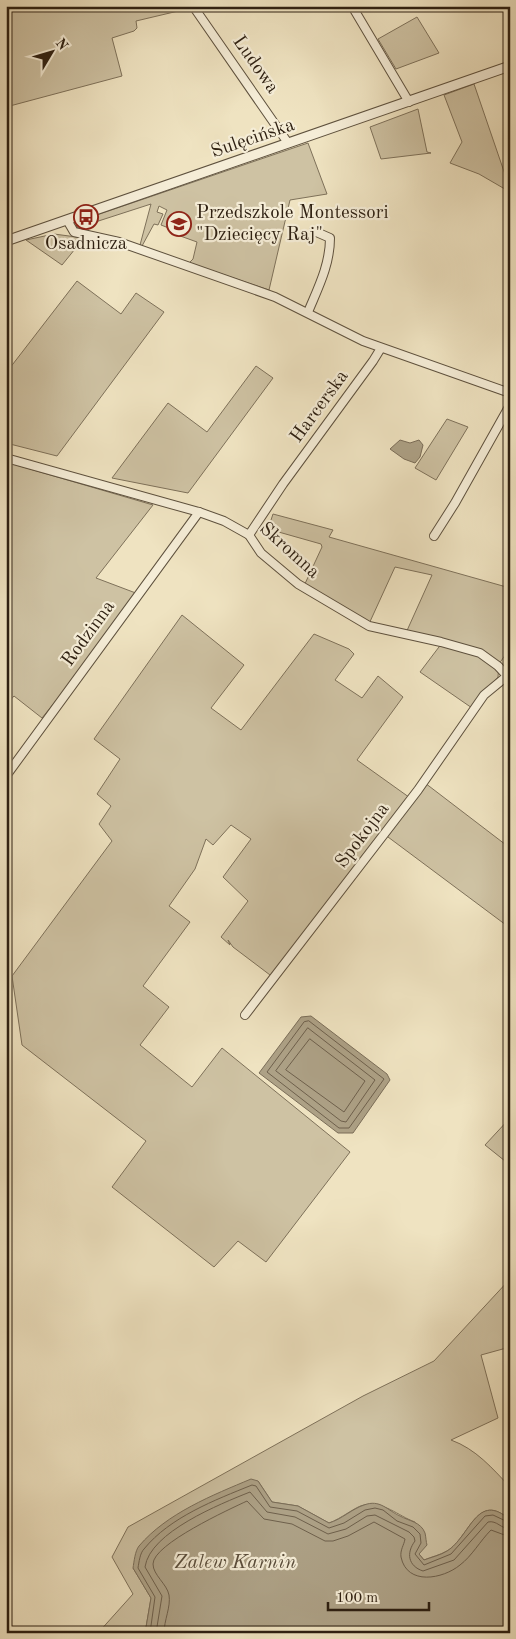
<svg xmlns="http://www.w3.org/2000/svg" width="516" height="1639" font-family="'Old Standard TT',serif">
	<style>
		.green { fill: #cec2a3; stroke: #7e715a }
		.water { fill: #ada186; stroke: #7a6d58 }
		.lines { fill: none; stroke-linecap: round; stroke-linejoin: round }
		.shore { stroke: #6e604c; stroke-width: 1 }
		.minor-casing { stroke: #5e513e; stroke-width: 10 }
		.tertiary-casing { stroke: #5e513e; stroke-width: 11 }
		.minor { stroke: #f5edd7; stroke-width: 8 }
		.tertiary { stroke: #f5edd7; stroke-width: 9 }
		.labels { text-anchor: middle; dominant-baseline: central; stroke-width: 4.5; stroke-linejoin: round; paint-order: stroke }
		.street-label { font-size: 19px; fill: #2e2012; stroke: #f5edd7 }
		.poi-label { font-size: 19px; fill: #2e2012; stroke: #f5edd7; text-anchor: start }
		.water-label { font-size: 20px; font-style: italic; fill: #5a4d3b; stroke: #f5edd7 }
	</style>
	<rect width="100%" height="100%" fill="#efe3c1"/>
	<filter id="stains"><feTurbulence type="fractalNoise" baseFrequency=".004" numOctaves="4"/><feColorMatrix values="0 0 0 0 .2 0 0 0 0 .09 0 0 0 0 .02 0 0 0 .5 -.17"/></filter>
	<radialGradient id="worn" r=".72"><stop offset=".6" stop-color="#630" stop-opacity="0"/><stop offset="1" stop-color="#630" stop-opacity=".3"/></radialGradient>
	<g class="green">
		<polygon points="6,6 191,6 191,8 136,21 137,28 134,31 112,38 122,76 6,107"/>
		<polygon points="417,17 439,53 396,69 378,39"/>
		<polygon points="474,84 510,189 510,192 479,174 450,163 462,142 444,95"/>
		<polygon points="418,109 427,152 431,153 381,159 370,127"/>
		<polygon points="308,143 327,194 290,200 269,290 189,263 193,259 197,242 172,233 174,230 161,225 167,210 159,206 157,212 163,214 158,225 154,224 142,246 140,245 151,204 83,226 82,232 76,226 79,221"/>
		<polygon points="54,234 84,238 62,265 26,240"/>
		<polygon points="77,281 121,314 136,293 164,312 57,456 6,443 6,373"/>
		<polygon points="256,366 273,378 188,493 112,478 168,403 207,432"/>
		<polygon points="447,419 468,427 436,480 415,468"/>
		<polygon points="6,462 153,505 96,578 141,595 42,718 14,696 6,705"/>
		<polygon points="273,514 333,530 329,537 510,588 510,648 499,664 498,677 472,708 420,672 442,643 405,635 432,575 395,567 368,626 303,588 322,547 321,544 268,529"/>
		<polygon points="182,615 244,665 211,708 241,730 314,634 349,649 354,654 335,680 362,698 378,676 403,697 357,760 413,800 425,783 510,848 510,928 384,834 274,978 233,947 228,940 230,945 221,937 248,901 223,877 251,839 231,825 213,845 206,839 195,869 169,906 190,922 143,986 169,1007 140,1045 192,1087 222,1048 350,1152 266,1262 238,1241 214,1267 112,1187 146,1141 22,1045 12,976 112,841 99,824 111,806 97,794 120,759 94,739"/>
		<polygon points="510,1118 510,1165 485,1145"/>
		<path d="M510,1279V1347L481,1355L498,1418L451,1440C476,1449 492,1468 510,1487V1520C477,1490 470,1537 447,1551C440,1555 431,1557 424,1560L419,1554L415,1522C398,1516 384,1501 364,1505C356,1506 341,1519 329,1523L298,1506L272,1502L258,1481L133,1568L151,1598L145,1633H98L133,1594L112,1557L128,1527L363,1396L434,1361Z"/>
	</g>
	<g class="water">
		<polygon points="400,440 410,443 419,440 423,445 420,457 415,463 404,459 390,449"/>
		<polygon points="311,1016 387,1074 390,1080 353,1133 338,1133 259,1073 301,1017"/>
		<path d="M251,1479L258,1481L272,1502L298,1506L329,1523C342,1519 352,1509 364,1505C380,1499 387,1510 400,1516C409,1521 421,1522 425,1533C426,1537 426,1542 427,1545L419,1554L424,1560C432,1557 441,1555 447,1551C470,1537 477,1490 510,1520V1633H145L151,1598L133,1568C134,1562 135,1551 139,1546C167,1513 213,1495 251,1479Z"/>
	</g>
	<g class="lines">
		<g class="shore">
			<polygon points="309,1021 384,1079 349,1128 339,1128 267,1072 304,1022"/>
			<polygon points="308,1028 375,1080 346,1122 341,1121 276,1071"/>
			<polygon points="310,1039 365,1081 344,1112 286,1070"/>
			<path d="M150,1633L155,1597L138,1568C139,1562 140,1553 144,1549C170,1517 215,1500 252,1485L256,1486L270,1507L297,1511L329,1528L344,1523L365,1510L375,1508L383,1510L397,1521L413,1527L420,1534L421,1543L415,1554L424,1565L451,1554L485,1516L493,1515L510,1523"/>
			<path d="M156,1633L162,1596L145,1567C150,1532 220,1504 250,1492L267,1512L295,1517L328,1534L346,1529L367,1516L375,1515L409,1532L414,1537L415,1541C406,1553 408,1566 423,1571L454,1560L488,1522C497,1520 501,1529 510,1529"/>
			<path d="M164,1633C164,1620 171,1607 169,1595C167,1584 153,1575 153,1564C153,1544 230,1509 247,1501L264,1519L292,1524L325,1541H333L348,1536L374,1522L405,1539C404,1545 400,1550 401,1557C407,1586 443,1579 460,1565C472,1556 480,1541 491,1530L510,1537"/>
		</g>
		<defs>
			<g id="minor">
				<polyline points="193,6 288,143"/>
				<polyline points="352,6 409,102"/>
				<polyline points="67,220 74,232 119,242 275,297 363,341 510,393"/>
				<path d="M308,312C318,288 330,265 330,238L314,231"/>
				<polyline points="6,458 199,512 224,521 249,535 261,553 298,584 369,626 441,642 480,653 498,666 510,679"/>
				<polyline points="249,535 283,484 373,361 381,348"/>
				<polyline points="434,536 455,503 510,405"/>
				<polyline points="6,776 199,512"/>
				<polyline points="245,1015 418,790 484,695 507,676"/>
			</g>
			<polyline id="tertiary" points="6,241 510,66"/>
		</defs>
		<use href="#minor" class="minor-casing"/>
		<use href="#tertiary" class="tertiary-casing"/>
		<use href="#minor" class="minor"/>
		<use href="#tertiary" class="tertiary"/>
	</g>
	<defs>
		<symbol id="bus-ring" viewBox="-11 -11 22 22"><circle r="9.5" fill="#f5edd7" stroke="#8f2418" stroke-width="1.5"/><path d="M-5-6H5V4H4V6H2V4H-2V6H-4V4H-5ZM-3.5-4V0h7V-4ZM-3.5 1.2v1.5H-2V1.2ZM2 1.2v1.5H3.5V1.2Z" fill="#8f2418"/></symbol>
		<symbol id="school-ring" viewBox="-11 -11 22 22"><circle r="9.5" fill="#f5edd7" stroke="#8f2418" stroke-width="1.5"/><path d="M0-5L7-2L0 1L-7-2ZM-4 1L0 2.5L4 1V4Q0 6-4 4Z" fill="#8f2418"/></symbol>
	</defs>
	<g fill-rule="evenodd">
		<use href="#bus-ring" x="72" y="203" width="28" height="28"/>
		<use href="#school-ring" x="165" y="210" width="28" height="28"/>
	</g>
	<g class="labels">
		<g class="street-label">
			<text transform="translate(255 65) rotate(55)">Ludowa</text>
			<text transform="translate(253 139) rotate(-19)">Sulęcińska</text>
			<text transform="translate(320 407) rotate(-54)">Harcerska</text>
			<text transform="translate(289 551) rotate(42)">Skromna</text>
			<text transform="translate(89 634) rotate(-54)">Rodzinna</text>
			<text transform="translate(363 836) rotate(-53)">Spokojna</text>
		</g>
		<g class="poi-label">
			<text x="196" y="213">Przedszkole Montessori<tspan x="196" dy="22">"Dziecięcy Raj"</tspan></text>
			<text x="86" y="244" text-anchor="middle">Osadnicza</text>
		</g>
		<g class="water-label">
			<text x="235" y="1563">Zalew Karnin</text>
		</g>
	</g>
	<rect width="516" height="1639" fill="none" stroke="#efe3c1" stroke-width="25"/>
	<rect x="8" y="8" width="501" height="1624" fill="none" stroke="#2e2012" stroke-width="2.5"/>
	<rect x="12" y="12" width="491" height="1614" fill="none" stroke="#2e2012"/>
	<g transform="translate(52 52) rotate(52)" stroke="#f5edd7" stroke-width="4" paint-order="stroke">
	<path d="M0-4L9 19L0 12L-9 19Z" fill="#2e2012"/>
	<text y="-8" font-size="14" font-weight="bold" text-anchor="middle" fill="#2e2012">N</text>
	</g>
	<path d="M328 1602v8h101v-8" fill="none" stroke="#2e2012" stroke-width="2.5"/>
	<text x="336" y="1602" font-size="15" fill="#2e2012" stroke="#f5edd7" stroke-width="4" paint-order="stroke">100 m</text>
	<rect width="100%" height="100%" filter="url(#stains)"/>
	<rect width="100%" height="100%" fill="url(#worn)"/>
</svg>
